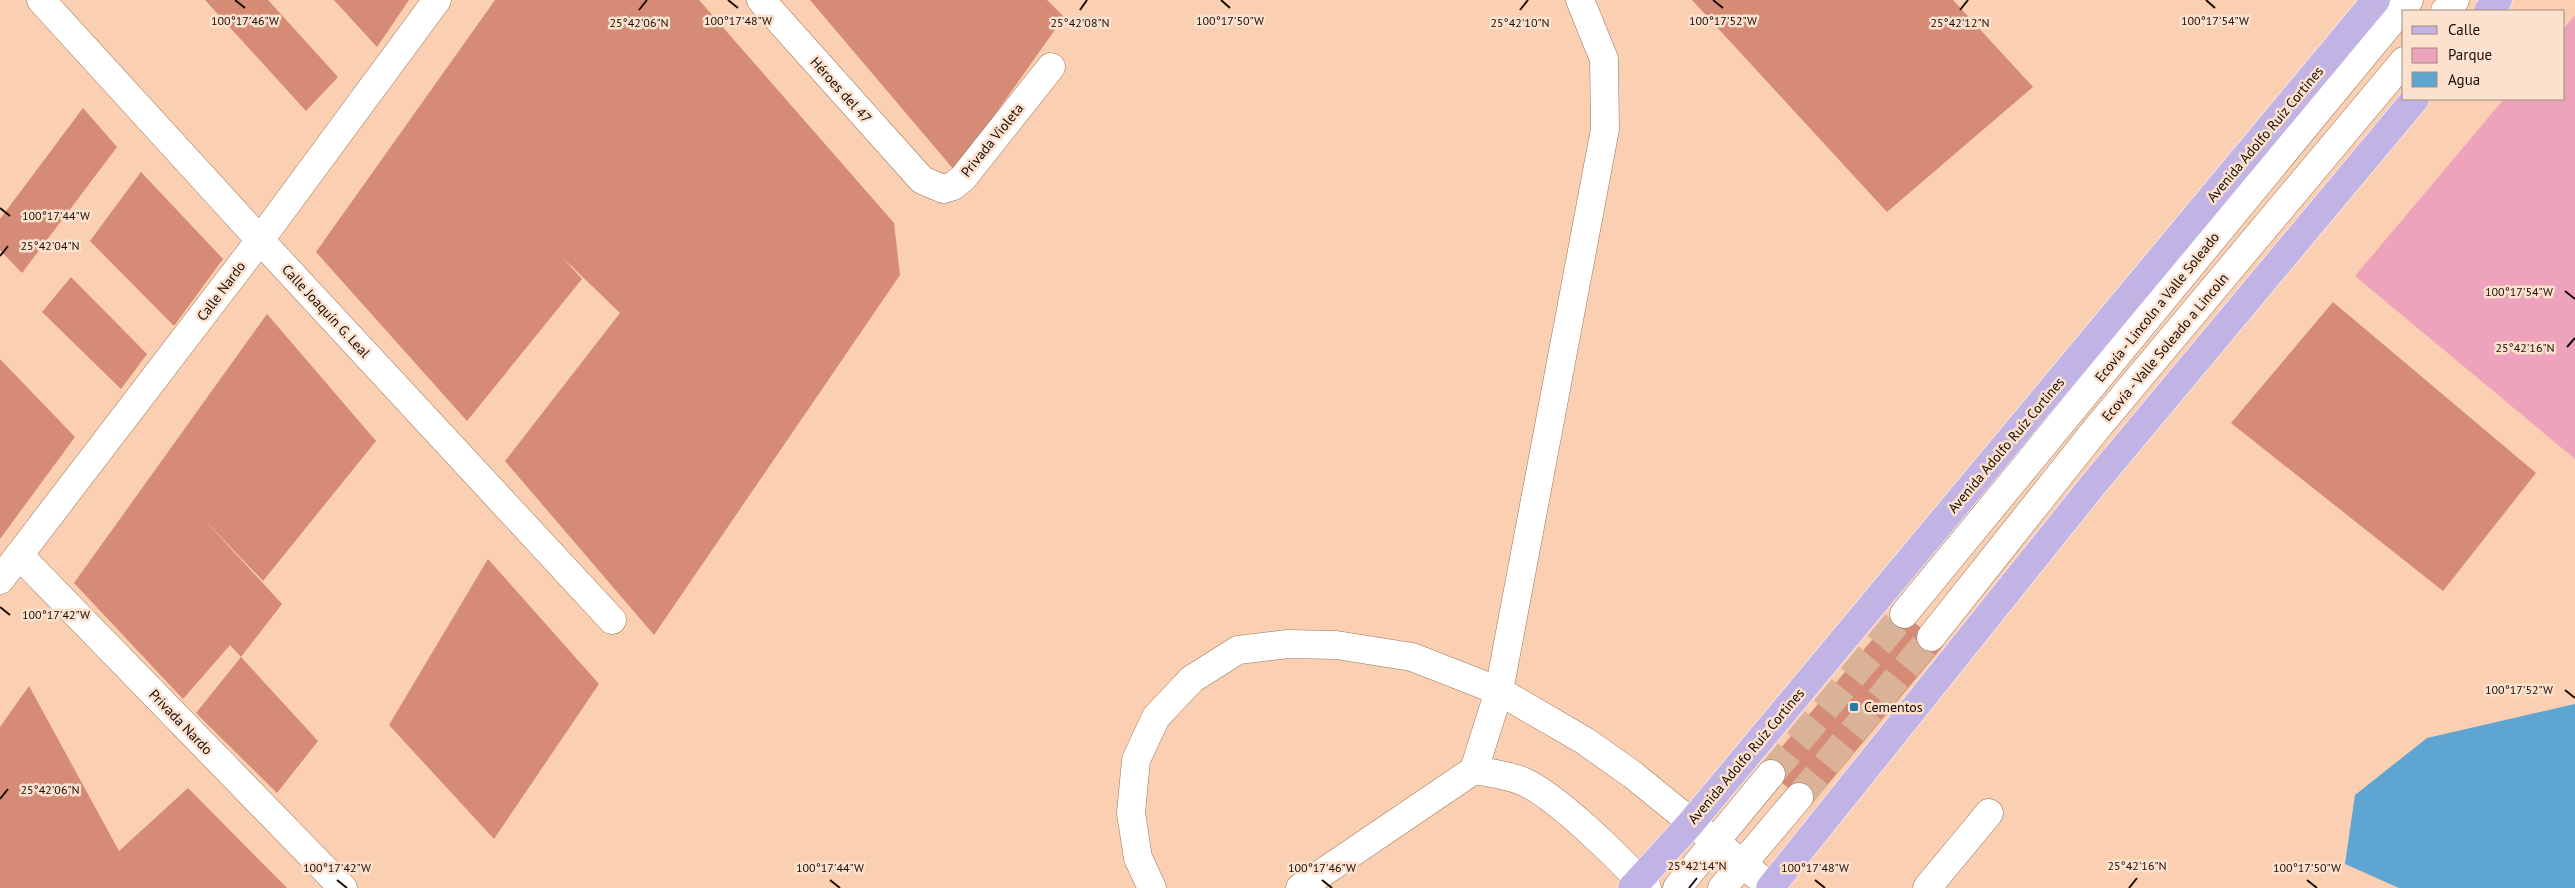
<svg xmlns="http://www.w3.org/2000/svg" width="2575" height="888" font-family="'PT Sans',sans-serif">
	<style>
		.green { fill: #eea3bd }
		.water { fill: #5ea6d1 }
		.building { fill: #d58b76 }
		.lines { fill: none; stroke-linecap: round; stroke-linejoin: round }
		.minor-tunnel { stroke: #d9b297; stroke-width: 28; stroke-dasharray: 28 14; stroke-linecap: butt }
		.minor-casing { stroke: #9d7559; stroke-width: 29 }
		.major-casing { stroke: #fff; stroke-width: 29 }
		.minor { stroke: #fff; stroke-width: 28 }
		.major { stroke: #c2b3e5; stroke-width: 28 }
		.ticks { fill: none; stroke: #1a0c03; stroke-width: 2 }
		.poi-dot { fill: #237dab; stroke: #fbe1ce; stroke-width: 2 }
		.labels { text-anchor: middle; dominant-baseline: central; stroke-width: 5; stroke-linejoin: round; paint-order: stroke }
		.street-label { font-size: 14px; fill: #1a0c03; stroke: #fbe1ce }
		.poi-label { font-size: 14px; fill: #1a0c03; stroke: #fbe1ce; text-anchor: start }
		.ticks-label { font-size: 12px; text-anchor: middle; fill: #1a0c03; stroke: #fbe1ce; stroke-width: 5; stroke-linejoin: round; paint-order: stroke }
	</style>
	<rect width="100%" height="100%" fill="#fbcfb1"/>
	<polygon class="green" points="2575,15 2575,459 2355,276 2504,99 2564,99 2564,28"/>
	<polygon class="water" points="2575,704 2575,888 2399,888 2345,864 2355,795 2427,738"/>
	<g class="building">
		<polygon points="205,0 268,0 338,77 306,111"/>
		<polygon points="334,0 409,0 377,47"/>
		<polygon points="495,0 699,0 894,223 900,275 654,635 505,461 620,313 562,257 582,279 467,421 316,252"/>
		<polygon points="810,0 1047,0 1064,17 955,171"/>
		<polygon points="1692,0 1953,0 2033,87 1887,212"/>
		<polygon points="83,108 117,147 22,273 0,250 0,219"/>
		<polygon points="141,172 223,259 174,326 90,241"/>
		<polygon points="71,277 147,354 121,389 42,312"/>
		<polygon points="2333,302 2536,473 2443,591 2231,423"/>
		<polygon points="267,314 376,441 263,581 200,515 282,604 241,657 230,645 183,699 74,583"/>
		<polygon points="0,359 75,437 0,539"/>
		<polygon points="488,559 599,684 494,839 389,725"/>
		<polygon points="1898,609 1943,646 1810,806 1764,768"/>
		<polygon points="241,657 318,741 277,793 196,713"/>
		<polygon points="29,686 119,851 188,788 287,888 0,888 0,727"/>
	</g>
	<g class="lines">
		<g class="minor-tunnel">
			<polyline points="1771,774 1904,614"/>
			<polyline points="1799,797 1931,637"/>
		</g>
		<defs>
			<g id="minor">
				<polyline points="41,0 260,240 612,620"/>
				<polyline points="761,0 922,180 943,189 953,186 963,178 1051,67"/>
				<polyline points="2445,11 2455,0"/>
				<polyline points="19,555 343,888"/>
				<polyline points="0,580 260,240 437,0"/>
				<polyline points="1904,614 2409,0"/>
				<polyline points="1931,637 2097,428 2404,61"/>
				<path d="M1474,770C1490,773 1507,775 1522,781C1556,795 1621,860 1647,888"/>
				<polyline points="1152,888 1138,858 1131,813 1136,760 1156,717 1192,679 1238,650 1288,644 1336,645 1412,657 1499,691 1585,741 1633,775 1771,887"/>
				<polyline points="1300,888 1474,770 1499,691 1605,129 1604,59 1580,0"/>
				<polyline points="1677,888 1771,774"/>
				<polyline points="1722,888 1799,797"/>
				<polyline points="1927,888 1989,813"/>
			</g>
			<g id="major">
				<polyline points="2488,11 2498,0"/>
				<polyline points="1632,888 1690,824 2376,0"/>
				<polyline points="1770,888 2092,486 2415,99"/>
			</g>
		</defs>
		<use href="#minor" class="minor-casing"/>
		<use href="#major" class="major-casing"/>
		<use href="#minor" class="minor"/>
		<use href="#major" class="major"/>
	</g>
	<path class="ticks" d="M235,0L245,8M728,0L738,8M1221,0L1230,8M1713,0L1723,8M2206,0L2215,8M639,10L647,0M1080,10L1087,0M1520,10L1528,0M1960,10L1968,0M0,208L10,216M0,256L8,246M2565,291L2575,299M2567,347L2575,338M0,607L10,615M2565,690L2575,698M0,799L8,789M337,880L347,888M830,880L840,888M1322,880L1332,888M1815,880L1825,888M2307,880L2317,888M1689,888L1697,878M2129,888L2137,878"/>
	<rect class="poi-dot" x="1849" y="702" width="10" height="10" rx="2.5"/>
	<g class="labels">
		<g class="street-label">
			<text transform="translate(841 90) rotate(48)">Héroes del 47</text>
			<text transform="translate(2265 134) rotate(-50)">Avenida Adolfo Ruíz Cortines</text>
			<text transform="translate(992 140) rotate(-51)">Privada Violeta</text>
			<text transform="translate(221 291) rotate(-53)">Calle Nardo</text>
			<text transform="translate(2157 307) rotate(-51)">Ecovía - Lincoln a Valle Soleado</text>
			<text transform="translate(326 311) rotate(47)">Calle Joaquín G. Leal</text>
			<text transform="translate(2165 347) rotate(-50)">Ecovía - Valle Soleado a Lincoln</text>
			<text transform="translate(2006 445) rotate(-50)">Avenida Adolfo Ruíz Cortines</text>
			<text transform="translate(181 722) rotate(46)">Privada Nardo</text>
			<text transform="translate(1746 756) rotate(-50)">Avenida Adolfo Ruíz Cortines</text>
		</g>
		<g class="poi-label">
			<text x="1864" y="707">Cementos</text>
		</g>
	</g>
	<g class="ticks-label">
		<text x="245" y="25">100°17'46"W</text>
		<text x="738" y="25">100°17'48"W</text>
		<text x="1230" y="25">100°17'50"W</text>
		<text x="1723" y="25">100°17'52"W</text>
		<text x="2215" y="25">100°17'54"W</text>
		<text x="1520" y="27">25°42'10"N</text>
		<text x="639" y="27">25°42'06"N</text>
		<text x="1080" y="27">25°42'08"N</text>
		<text x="1960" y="27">25°42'12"N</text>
		<text x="56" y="220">100°17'44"W</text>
		<text x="50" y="250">25°42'04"N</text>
		<text x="2519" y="296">100°17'54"W</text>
		<text x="2525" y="352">25°42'16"N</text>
		<text x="56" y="619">100°17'42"W</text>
		<text x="2519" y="694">100°17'52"W</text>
		<text x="50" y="794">25°42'06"N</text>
		<text x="1697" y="870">25°42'14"N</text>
		<text x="2137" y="870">25°42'16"N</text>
		<text x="337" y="872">100°17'42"W</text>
		<text x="830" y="872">100°17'44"W</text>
		<text x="1322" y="872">100°17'46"W</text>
		<text x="1815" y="872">100°17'48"W</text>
		<text x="2307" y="872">100°17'50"W</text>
	</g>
	<rect x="2402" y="10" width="162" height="90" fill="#fbe1ce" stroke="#a18c7d"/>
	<rect x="2412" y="26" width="25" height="8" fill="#c2b3e5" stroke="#a18c7d"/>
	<text x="2448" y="35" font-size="15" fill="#1a0c03">Calle</text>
	<rect x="2412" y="48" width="25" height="15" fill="#eea3bd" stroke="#a18c7d"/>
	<text x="2448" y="60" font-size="15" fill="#1a0c03">Parque</text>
	<rect x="2412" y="72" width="25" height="15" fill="#5ea6d1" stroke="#a18c7d"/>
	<text x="2448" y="85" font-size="15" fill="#1a0c03">Agua</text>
</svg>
